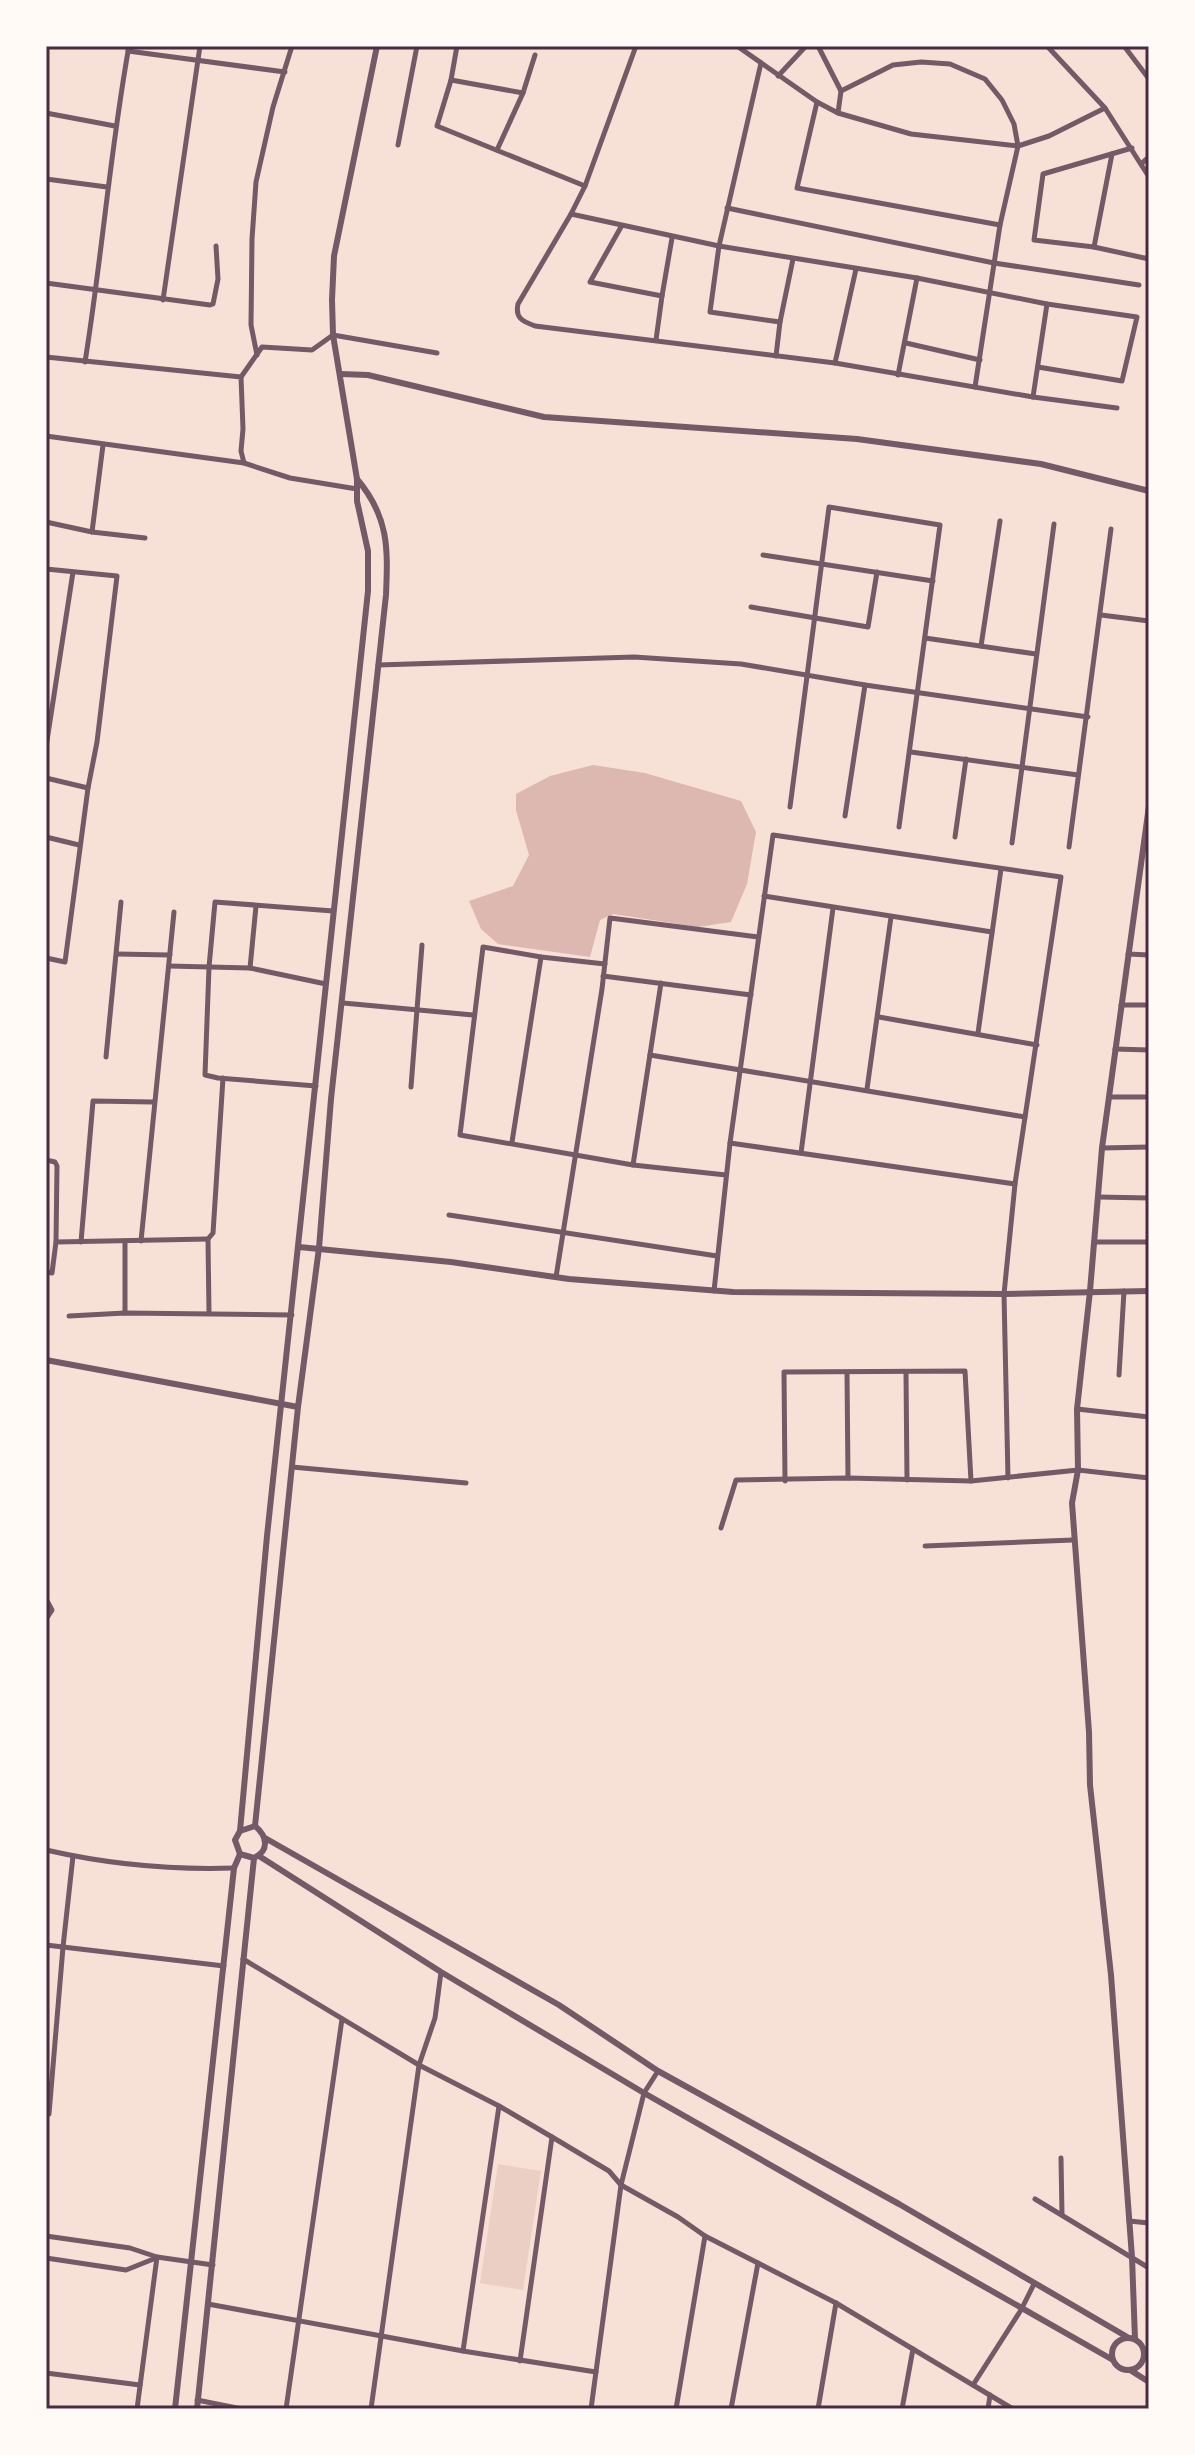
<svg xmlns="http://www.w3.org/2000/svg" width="1195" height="2455" font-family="Literata,serif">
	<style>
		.green { fill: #ebcfc5 }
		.water { fill: #dcb8b0 }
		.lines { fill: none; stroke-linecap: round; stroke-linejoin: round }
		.minor { stroke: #755966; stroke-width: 5 }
		.tertiary { stroke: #755966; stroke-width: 6 }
		.neatline { fill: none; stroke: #4a2c40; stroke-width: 3 }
	</style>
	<rect width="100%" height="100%" fill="#f7e1d7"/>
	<polygon class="green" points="498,2164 541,2171 523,2290 480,2283"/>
	<polygon class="water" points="593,765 645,773 741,801 756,832 747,884 731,922 698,927 613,914 600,920 590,957 498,944 481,929 469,901 513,886 529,855 516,810 516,794 550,776"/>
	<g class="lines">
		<g class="minor">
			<polyline points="457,46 451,80 437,126 585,186"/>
			<path d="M636,46L585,186L571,214L518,304C515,318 522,321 535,326L835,363"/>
			<polyline points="737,46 817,102 838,113 911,134 1018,146 1049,136 1105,108"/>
			<polyline points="818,46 841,91"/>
			<polyline points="1047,46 1105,108 1149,177"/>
			<polyline points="1124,46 1149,79"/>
			<polyline points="128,51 285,72"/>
			<polyline points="761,63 719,246 710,312 780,322 793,259"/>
			<polyline points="778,76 806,46"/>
			<polyline points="451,80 523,93 497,150"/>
			<polyline points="523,93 535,55"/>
			<polyline points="817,102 797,188 1000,225"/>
			<polyline points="46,113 115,126"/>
			<polyline points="838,113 841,91 893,65 921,62 950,64 985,79 1002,100 1014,124 1018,146 1000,225 975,387"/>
			<polyline points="398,145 417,46"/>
			<polyline points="1132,148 1043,174 1034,240 1094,247 1149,259"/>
			<polyline points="1141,164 1149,157"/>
			<polyline points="46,179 107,187"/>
			<polyline points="727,208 994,263 1139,285"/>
			<polyline points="571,214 719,246 917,278 1047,304 1137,317 1122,381 1038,367"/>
			<polyline points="621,227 590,282 662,296 672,238"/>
			<polyline points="1094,247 1112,154"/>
			<polyline points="856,269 835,363 1033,397 1047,304"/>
			<polyline points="46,283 210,305 213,304 218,279 216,246"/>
			<polyline points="163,300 200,46"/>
			<polyline points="656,340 662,296"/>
			<polyline points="906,343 980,360"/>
			<polyline points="257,355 251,325 252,239 256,182 273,107 292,46"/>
			<polyline points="776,356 780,322"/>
			<polyline points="46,357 241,377 243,429 241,451 244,463 290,478 357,489"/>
			<path d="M85,362C102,257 110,151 129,46"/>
			<polyline points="898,375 917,278"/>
			<polyline points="241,377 262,347 312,350 333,335 437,353"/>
			<polyline points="1033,397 1117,408"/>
			<polyline points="46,436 244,463"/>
			<polyline points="46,522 92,532 145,538"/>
			<polyline points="92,532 103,445"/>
			<polyline points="763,555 933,581"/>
			<polyline points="46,569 117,576 97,742 88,788 65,962 46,958"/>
			<polyline points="751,607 868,627 877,572"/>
			<polyline points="1101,615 1149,621"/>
			<polyline points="925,638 1036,654"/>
			<polyline points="981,646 1000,521"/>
			<polyline points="378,665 634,657 741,664 865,685 1088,717"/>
			<polyline points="46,747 73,572"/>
			<polyline points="911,752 1078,775"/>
			<polyline points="46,778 88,788"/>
			<polyline points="790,807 829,507 940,525 899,827"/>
			<polyline points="845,816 865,685"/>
			<polyline points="46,837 79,845"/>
			<polyline points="955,837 966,759"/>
			<polyline points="1012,843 1054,524"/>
			<polyline points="1069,847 1111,529"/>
			<polyline points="764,896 992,932"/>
			<polyline points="117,954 170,955"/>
			<polyline points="1128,954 1149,955"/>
			<polyline points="605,964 541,957 483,947 460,1135 633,1165 726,1175"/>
			<polyline points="169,966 250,968 326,984"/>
			<polyline points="250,968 256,906"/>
			<polyline points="603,976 751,995"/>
			<polyline points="343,1003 473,1015"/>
			<polyline points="1121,1005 1149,1005"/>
			<polyline points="879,1017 1037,1045"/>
			<polyline points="978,1033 1001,869"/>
			<polyline points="1115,1049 1149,1050"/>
			<polyline points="650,1055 1025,1117"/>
			<polyline points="106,1057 121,902"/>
			<polyline points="316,1086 218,1078 205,1075 209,967 215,902 333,911"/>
			<polyline points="411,1087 422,945"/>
			<polyline points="867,1089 891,917"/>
			<polyline points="1109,1097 1149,1097"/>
			<polyline points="512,1142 541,957"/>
			<polyline points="730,1143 1015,1184"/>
			<polyline points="1102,1148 1149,1147"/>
			<polyline points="801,1153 833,908"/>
			<polyline points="46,1160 55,1162 57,1166 56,1242"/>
			<polyline points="633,1165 661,983"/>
			<polyline points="1098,1197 1149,1198"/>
			<polyline points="449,1215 717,1256"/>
			<polyline points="141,1241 174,912"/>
			<polyline points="81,1242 93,1101 153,1102"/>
			<polyline points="1094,1242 1149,1242"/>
			<polyline points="46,1272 52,1273 56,1242 208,1239"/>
			<polyline points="556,1277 602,989 610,918 758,937"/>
			<polyline points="714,1291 730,1143 773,835 1061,877 1015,1184 1004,1294 1008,1478"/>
			<polyline points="125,1313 125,1241"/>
			<polyline points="209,1313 208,1239 213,1233 223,1078"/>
			<polyline points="69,1316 125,1313 292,1315"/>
			<polyline points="847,1373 848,1478"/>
			<polyline points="906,1373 907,1480"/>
			<polyline points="1119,1375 1124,1291"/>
			<polyline points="1077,1409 1149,1417"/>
			<polyline points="292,1467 466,1483"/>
			<polyline points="785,1481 784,1372 965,1371 971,1481"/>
			<polyline points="721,1528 736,1480 848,1478 971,1481 1078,1470 1149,1478"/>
			<polyline points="925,1546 1073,1540"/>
			<polyline points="46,1599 52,1610 46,1619"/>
			<path d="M46,1850C107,1864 172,1870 234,1868"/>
			<polyline points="46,1945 224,1966"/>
			<polyline points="243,1959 419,2065 499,2106 552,2137 609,2171 621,2185 678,2217 705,2236 836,2303 1013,2409"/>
			<polyline points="49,2114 63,1947 73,1856"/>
			<polyline points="1061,2158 1062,2215"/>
			<polyline points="1035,2199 1149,2268"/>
			<polyline points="1129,2221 1149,2223"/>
			<polyline points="46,2236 130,2248 157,2257 213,2265"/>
			<polyline points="46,2258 126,2270 156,2258"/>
			<polyline points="208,2304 463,2351 596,2372"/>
			<polyline points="463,2351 499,2106"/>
			<polyline points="520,2361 552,2137"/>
			<polyline points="46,2373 140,2385"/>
			<polyline points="973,2385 1021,2310 1034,2284"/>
			<polyline points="197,2400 242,2409"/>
			<polyline points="137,2409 157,2257"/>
			<polyline points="286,2409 342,2019"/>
			<polyline points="371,2409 419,2065 435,2018 441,1972"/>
			<polyline points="591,2409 621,2185 644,2093 658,2071"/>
			<polyline points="676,2409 705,2236"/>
			<polyline points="731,2409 758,2263"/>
			<polyline points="818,2409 836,2303"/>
			<polyline points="902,2409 913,2349"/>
			<polyline points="988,2409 990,2395"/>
		</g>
		<g class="tertiary">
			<polyline points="341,374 368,375 544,417 857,439 1041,464 1149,491"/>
			<polyline points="299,1247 451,1262 569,1279 733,1292 1004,1294 1149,1291"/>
			<polyline points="46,1360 298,1407"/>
			<path d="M255,1826L298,1407L319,1248L331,1099L386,595C388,548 389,517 357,479"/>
			<polyline points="240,1831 267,1536 368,591 368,551 357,501 357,479 333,335 332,300 334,256 377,46"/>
			<polyline points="265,1838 559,2005 658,2071 899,2204 1129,2338"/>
			<polyline points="259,1856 441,1972 644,2093 1113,2360"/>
			<circle cx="1128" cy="2354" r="16"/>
			<polyline points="1135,2339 1132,2257 1111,1975 1090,1785 1089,1732 1072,1503 1078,1470 1077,1409 1090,1291 1102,1148 1149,806"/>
			<polyline points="1130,2370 1149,2382"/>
			<polyline points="175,2409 234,1868 240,1854"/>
			<path d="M197,2409L254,1858C270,1850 267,1836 255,1826L240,1831L235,1840L240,1854L254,1858"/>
		</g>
	</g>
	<rect width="1195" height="2455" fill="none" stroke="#fffaf5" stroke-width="96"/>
	<rect x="48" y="48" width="1099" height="2359" class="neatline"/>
</svg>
